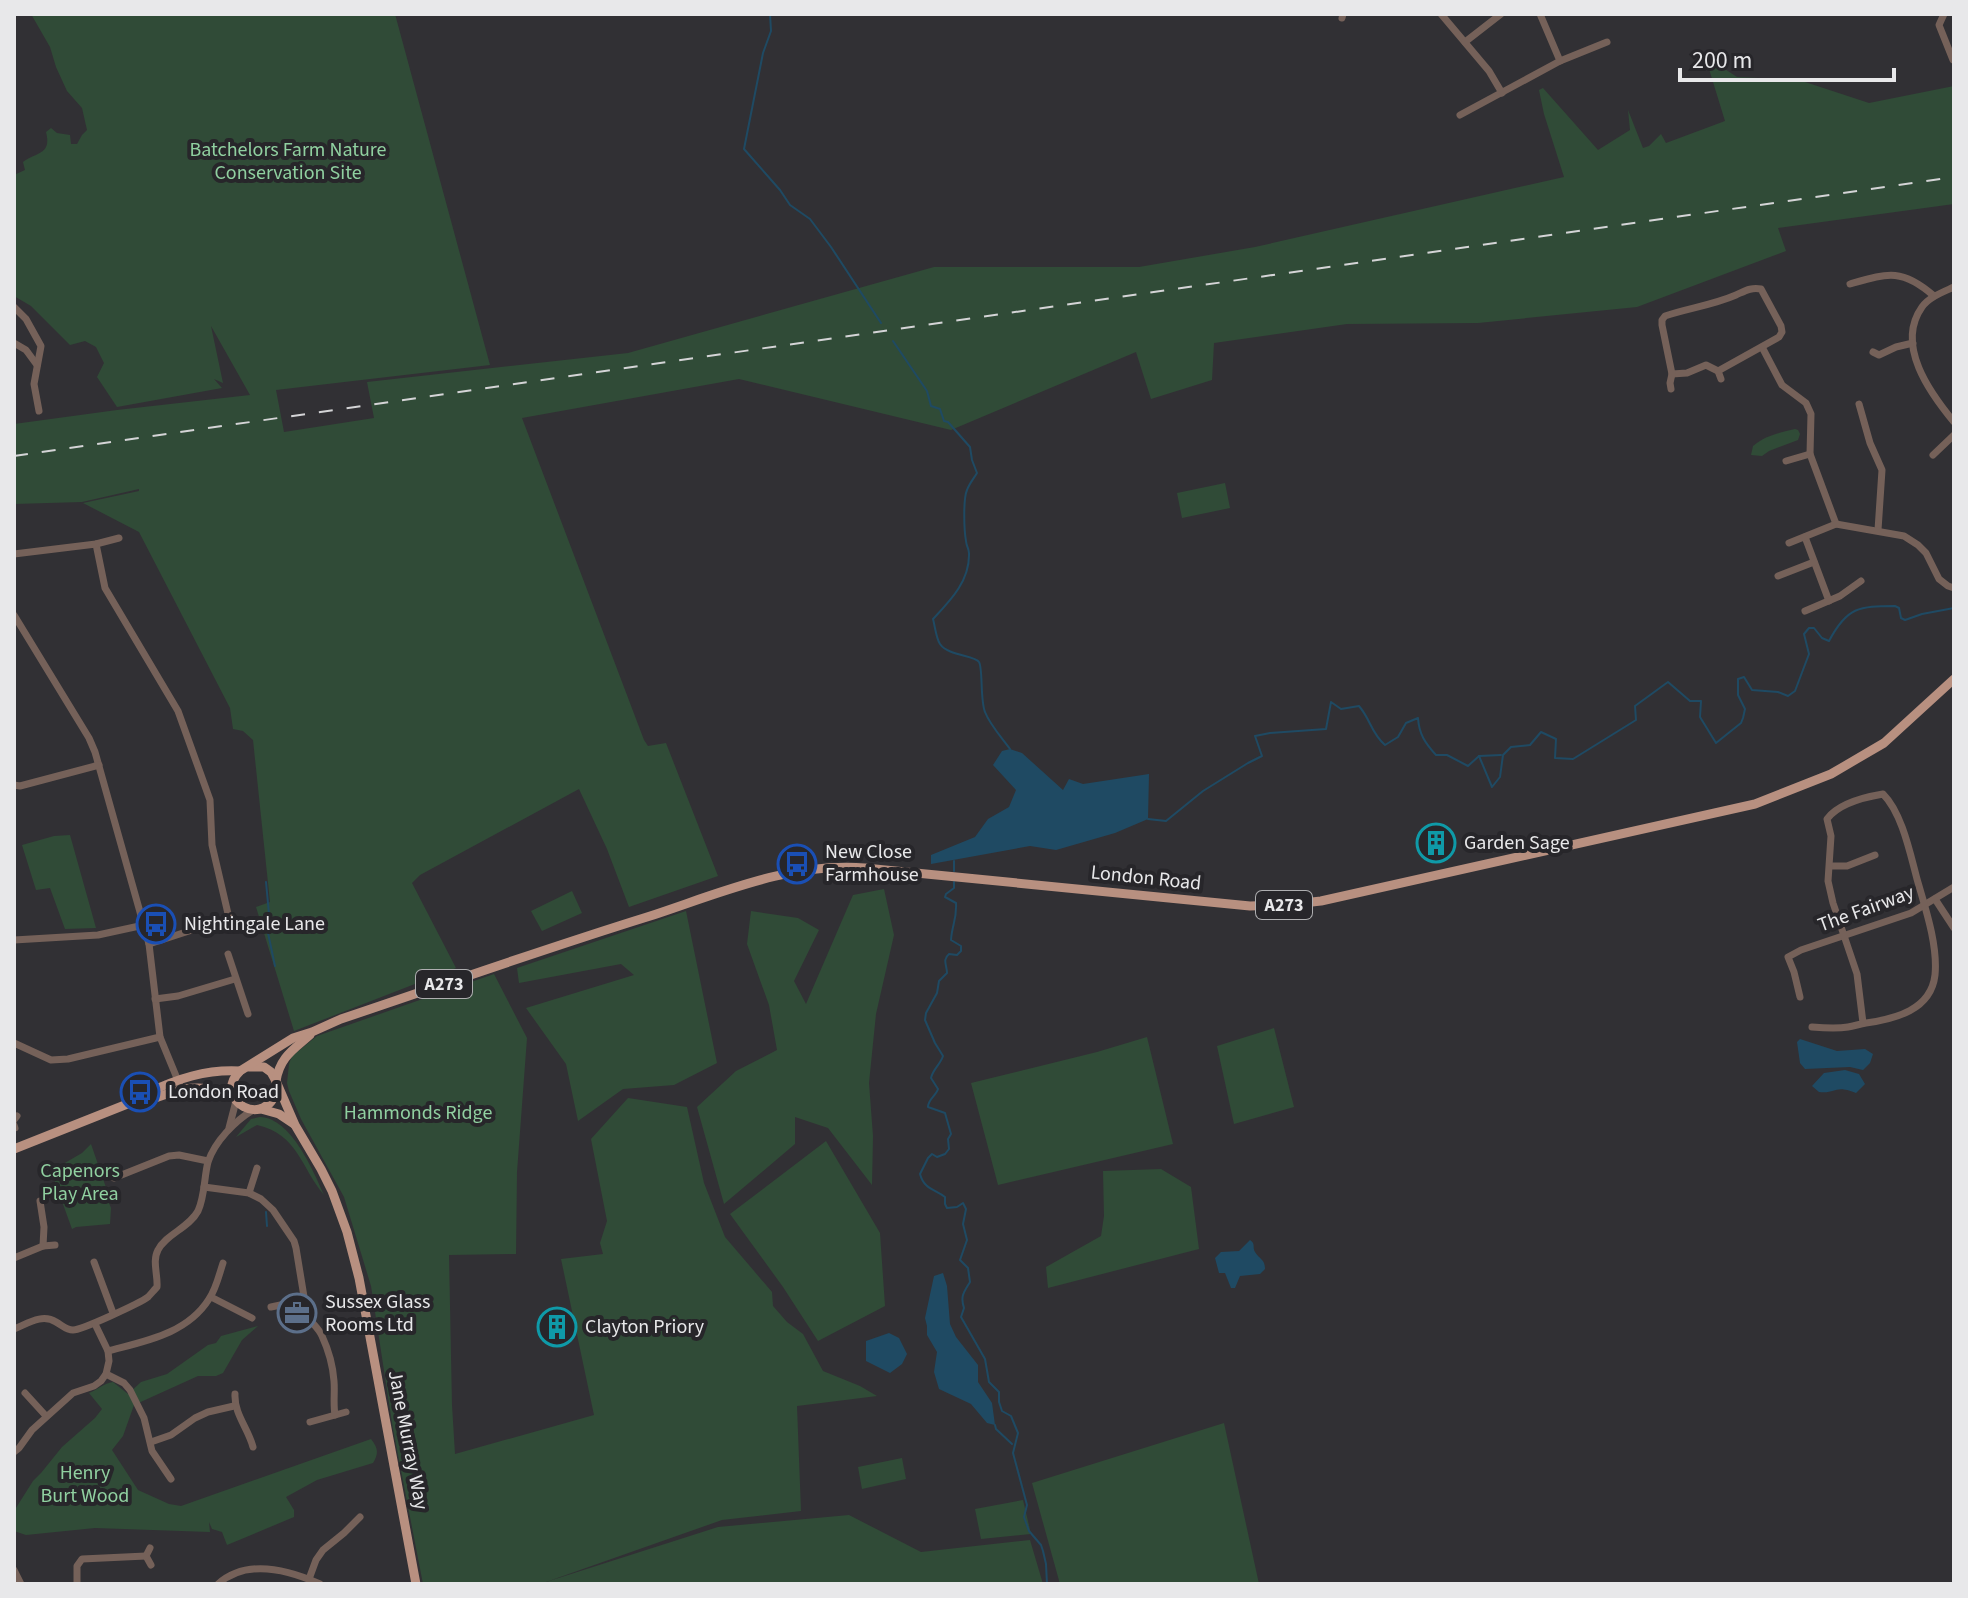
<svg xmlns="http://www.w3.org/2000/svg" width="1968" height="1598" font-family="'Source Sans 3',sans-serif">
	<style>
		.green { fill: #304b37 }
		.water { fill: #1f4a63 }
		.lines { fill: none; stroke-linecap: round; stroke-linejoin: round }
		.stream { stroke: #1f4a63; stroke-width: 2 }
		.minor { stroke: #756159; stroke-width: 7 }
		.major { stroke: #b89080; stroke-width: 9 }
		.rail { stroke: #d4d4d6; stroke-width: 2; stroke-dasharray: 14 14; stroke-linecap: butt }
		.labels { text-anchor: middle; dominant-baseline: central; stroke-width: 8; stroke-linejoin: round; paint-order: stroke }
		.shield { fill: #27262a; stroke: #aeaeb0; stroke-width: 2 }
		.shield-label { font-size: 18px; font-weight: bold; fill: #e8e8ea }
		.park-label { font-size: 20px; fill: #90d0a0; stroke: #27262a }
		.poi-label { font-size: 20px; fill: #e8e8ea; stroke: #27262a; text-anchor: start }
		.street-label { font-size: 20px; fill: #e8e8ea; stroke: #27262a }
	</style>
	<rect width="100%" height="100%" fill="#313034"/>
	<g class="green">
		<path d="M31,14H395L490,365L276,390L284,432L374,418L367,382L628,353L934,267H1139L1255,247L1564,177L1544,114L1539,90L1543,88L1598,150L1630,130L1628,110L1643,148L1649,146L1661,134L1666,143L1725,121L1705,56L1737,77L1799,80L1869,103L1954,86V204L1778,228L1786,251L1637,307L1478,323L1347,324L1214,343L1212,380L1151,399L1136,352L951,430L739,379L522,418L644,740L648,746L666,743L718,876L629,907L607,849L579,789L420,875L412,883L456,968L294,1031L256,907L270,902L253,740L243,731L233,729L230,708L139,532L83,503L139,491V489L82,502L14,504V424L117,410L250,395L211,326L223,383L214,379L222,388L117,407L97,377L104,363L96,347L85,341L70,345L31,306L14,296V175L25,170L23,162C36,152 52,155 46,132L51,128L57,133L70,135L71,144H77L82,135L87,130L82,108L67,91L56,67L50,47Z"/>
		<path d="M1795,429L1798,430L1800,434L1798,440L1769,451L1762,456L1751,455L1753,446C1766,435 1779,433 1795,429Z"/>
		<polygon points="1225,483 1230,508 1182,518 1177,493"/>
		<polygon points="70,835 96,928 65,929 50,888 36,890 22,845 54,836"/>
		<polygon points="884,889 894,935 876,1014 869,1083 873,1136 872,1185 828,1128 795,1117 795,1144 724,1204 697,1107 736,1071 777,1050 769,1005 747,944 751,911 798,918 819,930 794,981 806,1004 853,895"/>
		<polygon points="572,891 582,913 542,931 531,911"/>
		<polygon points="686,911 717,1063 674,1085 623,1089 578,1121 566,1064 526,1008 634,975 621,964 519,983 517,968"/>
		<polygon points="494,974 527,1038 517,1172 516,1254 449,1255 452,1405 455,1454 594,1415 561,1259 603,1254 600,1243 607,1221 591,1139 628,1098 687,1107 704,1183 725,1237 772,1292 773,1306 787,1322 803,1334 823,1371 860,1386 877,1396 797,1406 801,1511 722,1520 546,1582 718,1527 849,1515 921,1552 1030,1540 1043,1584 423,1584 393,1429 371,1286 344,1197 301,1119 289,1091 287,1083 289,1064 292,1056 317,1036"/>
		<polygon points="1274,1028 1294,1107 1234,1124 1217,1046"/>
		<polygon points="1147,1037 1173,1144 998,1185 971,1083 1097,1052"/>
		<path d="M260,1117C291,1118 313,1170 324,1195C301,1168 298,1134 257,1125L236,1137L251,1119Z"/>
		<polygon points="826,1141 880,1233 885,1306 818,1341 783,1287 730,1214"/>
		<polygon points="91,1144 111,1202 109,1203 111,1208 110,1224 76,1227 72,1229 51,1171 82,1153"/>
		<polygon points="1161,1169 1191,1187 1199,1249 1048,1288 1046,1267 1101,1236 1104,1216 1103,1171"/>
		<path d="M258,1326L242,1340L223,1373L216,1376H198L134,1405L123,1436L112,1450L138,1490L169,1504L181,1506L371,1439C378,1448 379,1453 373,1463L317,1480L286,1497L294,1510V1517L227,1545L222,1532L212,1529L209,1522L210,1532L95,1528L26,1535L14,1531V1511L33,1481L41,1473L62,1447L95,1418L102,1409L89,1393C97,1390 104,1383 113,1382L128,1394L141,1382L167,1374L208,1345L216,1343L221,1336Z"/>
		<polygon points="1224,1423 1259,1584 1060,1584 1032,1483"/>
		<polygon points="902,1458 906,1479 862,1489 858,1467"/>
		<polygon points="1023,1500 1031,1534 981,1539 975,1509"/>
	</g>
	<g class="water">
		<polygon points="1010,749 1022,753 1063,790 1069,779 1083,784 1149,774 1148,819 1115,833 1056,850 1030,846 931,864 931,855 975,837 988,819 1009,807 1016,790 993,765 1002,751"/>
		<polygon points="1800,1039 1837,1051 1865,1049 1873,1054 1870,1063 1863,1070 1850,1067 1805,1069 1800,1063 1797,1042"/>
		<path d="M1845,1070L1859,1074L1865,1084L1856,1093C1834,1084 1837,1094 1819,1092L1812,1086L1824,1073Z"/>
		<path d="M1250,1240C1256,1244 1252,1247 1255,1252C1259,1259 1265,1259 1265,1269L1260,1274L1240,1276L1235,1288H1231L1225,1273H1219L1215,1258L1221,1252L1239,1251Z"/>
		<polygon points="943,1273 947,1286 950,1324 956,1337 978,1365 978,1382 992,1403 995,1425 987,1423 971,1404 939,1389 934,1372 937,1352 927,1335 927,1326 925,1318 934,1276"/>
		<polygon points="889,1333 899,1338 907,1354 902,1364 890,1373 866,1361 866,1341"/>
	</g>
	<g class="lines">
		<g class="stream">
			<polyline points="770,14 771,31 763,53 744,149 780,190 790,205 810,219 831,247 881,323"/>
			<path d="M893,341L927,391L931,406L940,409L944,421L948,422L970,447L972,460L977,473C974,478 969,484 967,490C963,499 964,530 966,541C967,549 968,545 969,553C970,581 950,601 933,619C935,626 936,638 940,644C948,656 975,655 979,662C983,668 980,700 985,712C990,725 1002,738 1010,749"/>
			<path d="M1479,756L1492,787L1500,777L1503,755L1511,747L1530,745L1541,732L1556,739L1555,758L1573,759L1636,720L1635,706L1668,682L1690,701H1701L1700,717L1716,743L1741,723L1743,718L1745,709L1738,695V679L1744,677L1752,690L1778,692L1788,696L1795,691L1809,654L1804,634L1809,628H1814L1822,638L1829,641C1847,607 1859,606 1895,606L1899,608L1901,618L1905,620L1922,614L1954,608"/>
			<path d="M1148,819L1166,821L1203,791L1248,763L1262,756L1255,736L1270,733L1326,729L1331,702L1341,709L1359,706C1371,720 1371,733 1385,745L1398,737L1406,723L1418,718C1419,734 1425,743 1436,755H1447L1468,766L1479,756L1501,755"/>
			<polyline points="954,861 954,871"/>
			<polyline points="266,882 269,914 268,933 275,966"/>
			<path d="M954,882V888L946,894L945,897L956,903C957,919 952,925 951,940L961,946V951L957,955L949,954C942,960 947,965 947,973L939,981L937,993L926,1013L925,1020L935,1043L943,1056C940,1065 933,1069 931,1078L938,1089C936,1096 928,1099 928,1107L945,1113L951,1134L948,1139L949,1149L945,1154L937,1157L932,1154L928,1158L920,1174C924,1189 934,1189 945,1197V1204L947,1208L957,1207L963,1203L966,1209L963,1224L967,1240L960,1260L968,1268L970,1282C964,1292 960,1296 964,1308L961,1317L985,1359L989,1382L999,1392V1402L1002,1411L1011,1416L1018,1433L1013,1453L1027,1505L1024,1517L1029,1531L1041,1545L1043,1551L1046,1564L1047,1584"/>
			<polyline points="266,1212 267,1226"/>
			<polyline points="995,1425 996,1429 1012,1444"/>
		</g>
		<g class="minor">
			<polyline points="1441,14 1489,71 1502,93"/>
			<polyline points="1540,14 1560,61"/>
			<polyline points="1944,14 1939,25 1953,60 1954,60"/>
			<polyline points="1342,18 1343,14"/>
			<polyline points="1465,42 1501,14"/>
			<polyline points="1460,115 1560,61 1607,42"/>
			<path d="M1850,284C1888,273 1902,268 1934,296"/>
			<path d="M1954,287C1943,292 1929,297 1922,307C1895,345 1930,393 1954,422"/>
			<polyline points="14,307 26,319 41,346 34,384 39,411"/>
			<polyline points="14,343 26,350 37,365"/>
			<polyline points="1762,347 1782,385 1806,403 1811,414 1810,454 1836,524"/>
			<polyline points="1873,352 1879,355 1896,347 1913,343"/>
			<polyline points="1672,374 1687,373 1706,365 1718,371 1721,379"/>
			<path d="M1671,389L1670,383L1672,374L1662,325V320L1665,316C1689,308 1713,305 1736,295C1745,291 1751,287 1761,289L1781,326L1782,332L1779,337L1718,371"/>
			<polyline points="1859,404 1870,443 1882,470 1878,530"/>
			<polyline points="1933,455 1954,435"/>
			<polyline points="1786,461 1810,454"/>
			<polyline points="1805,537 1829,601"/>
			<polyline points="1789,543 1836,524 1904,536 1918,545 1926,553 1939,579 1948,586 1954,588"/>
			<polyline points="96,544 105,588 178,711 210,800 212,845 229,918 149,944"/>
			<polyline points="14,554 96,544 119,538"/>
			<polyline points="1778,576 1814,562"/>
			<polyline points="1805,611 1840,596 1861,581"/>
			<polyline points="14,615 89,738 95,752 149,944 160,1037 181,1088"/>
			<polyline points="14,785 20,786 99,765"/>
			<polyline points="1830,866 1847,866 1875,855"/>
			<polyline points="1935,899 1954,928"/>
			<polyline points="14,940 98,935 144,925"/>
			<polyline points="228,954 248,1014"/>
			<polyline points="1800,997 1794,972 1788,957 1801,950 1911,913 1954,887"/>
			<polyline points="155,999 178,996 235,979"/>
			<path d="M1812,1027C1823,1028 1837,1029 1848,1027C1854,1026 1860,1024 1866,1023C1895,1019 1931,1010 1935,975C1938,945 1925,907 1917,879C1910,853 1902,813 1883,794C1865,797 1838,804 1827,819L1831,836L1828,881L1833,903L1857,974L1863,1023"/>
			<polyline points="14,1043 51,1060 68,1059 160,1037"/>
			<polyline points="14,1120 17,1116"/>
			<polyline points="14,1125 15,1128"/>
			<polyline points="229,1128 236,1101"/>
			<polyline points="114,1178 169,1156 179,1155 208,1161"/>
			<path d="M204,1187L249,1193L261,1199L273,1210L294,1241L296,1248L307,1315C311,1323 319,1328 322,1336C328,1349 333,1367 334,1381C335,1393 333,1403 335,1415"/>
			<polyline points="249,1193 257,1168"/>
			<polyline points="40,1201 44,1227 43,1246"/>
			<polyline points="14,1258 43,1246 55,1245"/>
			<polyline points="94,1262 113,1313"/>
			<polyline points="211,1297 252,1318"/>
			<polyline points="271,1307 304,1300"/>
			<path d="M14,1329C27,1324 42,1313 56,1322C62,1325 66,1330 73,1330C82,1330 140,1303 148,1297C149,1296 156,1288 157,1287C158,1275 152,1261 158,1250C166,1234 189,1228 198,1211C205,1196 204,1177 208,1162C215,1141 235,1121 253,1110"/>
			<path d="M108,1351C145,1341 187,1334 209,1299C216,1289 219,1275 223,1263"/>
			<polyline points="106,1374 124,1383 130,1390 144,1418 152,1451 171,1479"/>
			<polyline points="25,1393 46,1416"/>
			<path d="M235,1394C234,1414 248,1428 253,1447"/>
			<polyline points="310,1422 346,1412"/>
			<polyline points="151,1442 171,1435 195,1418 208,1412 234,1406"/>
			<polyline points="14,1452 19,1448 32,1430 73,1393 94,1386 101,1381 106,1374 109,1361 108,1351 95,1324"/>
			<polyline points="150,1548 146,1556 151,1565"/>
			<polyline points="14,1570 21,1584"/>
			<polyline points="309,1579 316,1560 323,1550 344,1533 360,1517"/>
			<polyline points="77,1584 77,1566 82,1559 146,1556"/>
			<path d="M218,1584C247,1558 289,1570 320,1584"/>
		</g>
		<g class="major">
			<polyline points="249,1067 264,1067 271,1072 276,1081 295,1125 321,1169 332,1191 347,1232 359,1278 416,1584"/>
			<path d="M276,1081C280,1057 293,1050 310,1035"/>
			<path d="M277,1088C267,1132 211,1100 240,1071L293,1038L312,1032L341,1019C442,985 544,949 647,917C718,894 789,862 865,868L1250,906L1285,905L1321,901L1755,804L1831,774L1884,743L1954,679"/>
			<path d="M145,1097L150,1100C181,1088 201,1082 233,1096"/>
			<polyline points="261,1109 279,1114 294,1124"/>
			<path d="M14,1149L145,1097L147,1093C177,1079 206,1069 240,1071"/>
		</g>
		<polyline class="rail" points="14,456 1954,177"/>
	</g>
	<defs>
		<symbol id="building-ring" viewBox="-11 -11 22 22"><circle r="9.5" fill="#27262a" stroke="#0f9aa8" stroke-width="1.5"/><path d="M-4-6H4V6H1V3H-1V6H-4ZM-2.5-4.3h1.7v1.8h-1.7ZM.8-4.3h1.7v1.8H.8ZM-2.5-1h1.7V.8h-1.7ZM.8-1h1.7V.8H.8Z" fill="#0f9aa8"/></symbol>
		<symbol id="bus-ring" viewBox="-11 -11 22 22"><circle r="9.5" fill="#27262a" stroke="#1a4fb4" stroke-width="1.5"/><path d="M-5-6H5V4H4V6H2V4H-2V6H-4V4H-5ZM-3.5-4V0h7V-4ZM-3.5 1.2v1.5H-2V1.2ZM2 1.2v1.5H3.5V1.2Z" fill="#1a4fb4"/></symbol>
		<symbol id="office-ring" viewBox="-11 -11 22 22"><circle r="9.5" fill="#27262a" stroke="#5c6f8a" stroke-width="1.5"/><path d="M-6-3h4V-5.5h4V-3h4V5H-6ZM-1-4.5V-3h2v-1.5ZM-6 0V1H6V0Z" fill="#5c6f8a"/></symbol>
	</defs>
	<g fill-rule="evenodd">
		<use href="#building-ring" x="1414" y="821" width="44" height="44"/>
		<use href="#bus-ring" x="775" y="842" width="44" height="44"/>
		<use href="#bus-ring" x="134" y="902" width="44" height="44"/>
		<use href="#bus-ring" x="118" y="1070" width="44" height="44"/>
		<use href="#office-ring" x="275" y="1291" width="44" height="44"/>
		<use href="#building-ring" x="535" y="1305" width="44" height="44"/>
	</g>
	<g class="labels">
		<g class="shield">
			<rect x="1256" y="891" width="56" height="28" rx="6"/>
			<rect x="416" y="970" width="56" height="28" rx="6"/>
		</g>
		<g class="shield-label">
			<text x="1284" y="905">A273</text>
			<text x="444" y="984">A273</text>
		</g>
		<g class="park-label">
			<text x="288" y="150">Batchelors Farm Nature<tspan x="288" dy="23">Conservation Site</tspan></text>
			<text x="418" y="1113">Hammonds Ridge</text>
			<text x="80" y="1171">Capenors<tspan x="80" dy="23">Play Area</tspan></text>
			<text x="85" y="1473">Henry<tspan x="85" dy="23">Burt Wood</tspan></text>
		</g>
		<g class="poi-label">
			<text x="1464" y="843">Garden Sage</text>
			<text x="825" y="852">New Close<tspan x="825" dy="23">Farmhouse</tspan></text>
			<text x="184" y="924">Nightingale Lane</text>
			<text x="168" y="1092">London Road</text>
			<text x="325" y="1302">Sussex Glass<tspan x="325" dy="23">Rooms Ltd</tspan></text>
			<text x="585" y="1327">Clayton Priory</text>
		</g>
		<g class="street-label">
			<text transform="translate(1146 878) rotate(6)">London Road</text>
			<text transform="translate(1866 909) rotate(-20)">The Fairway</text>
			<text transform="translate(408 1440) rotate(79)">Jane Murray Way</text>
		</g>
	</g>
	<rect width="1968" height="1598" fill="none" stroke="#e8e8ea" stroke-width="32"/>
	<path d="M1680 68v12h214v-12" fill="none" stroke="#e8e8ea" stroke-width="4"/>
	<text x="1692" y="68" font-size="24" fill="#e8e8ea" stroke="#27262a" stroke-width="6" paint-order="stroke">200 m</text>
</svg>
